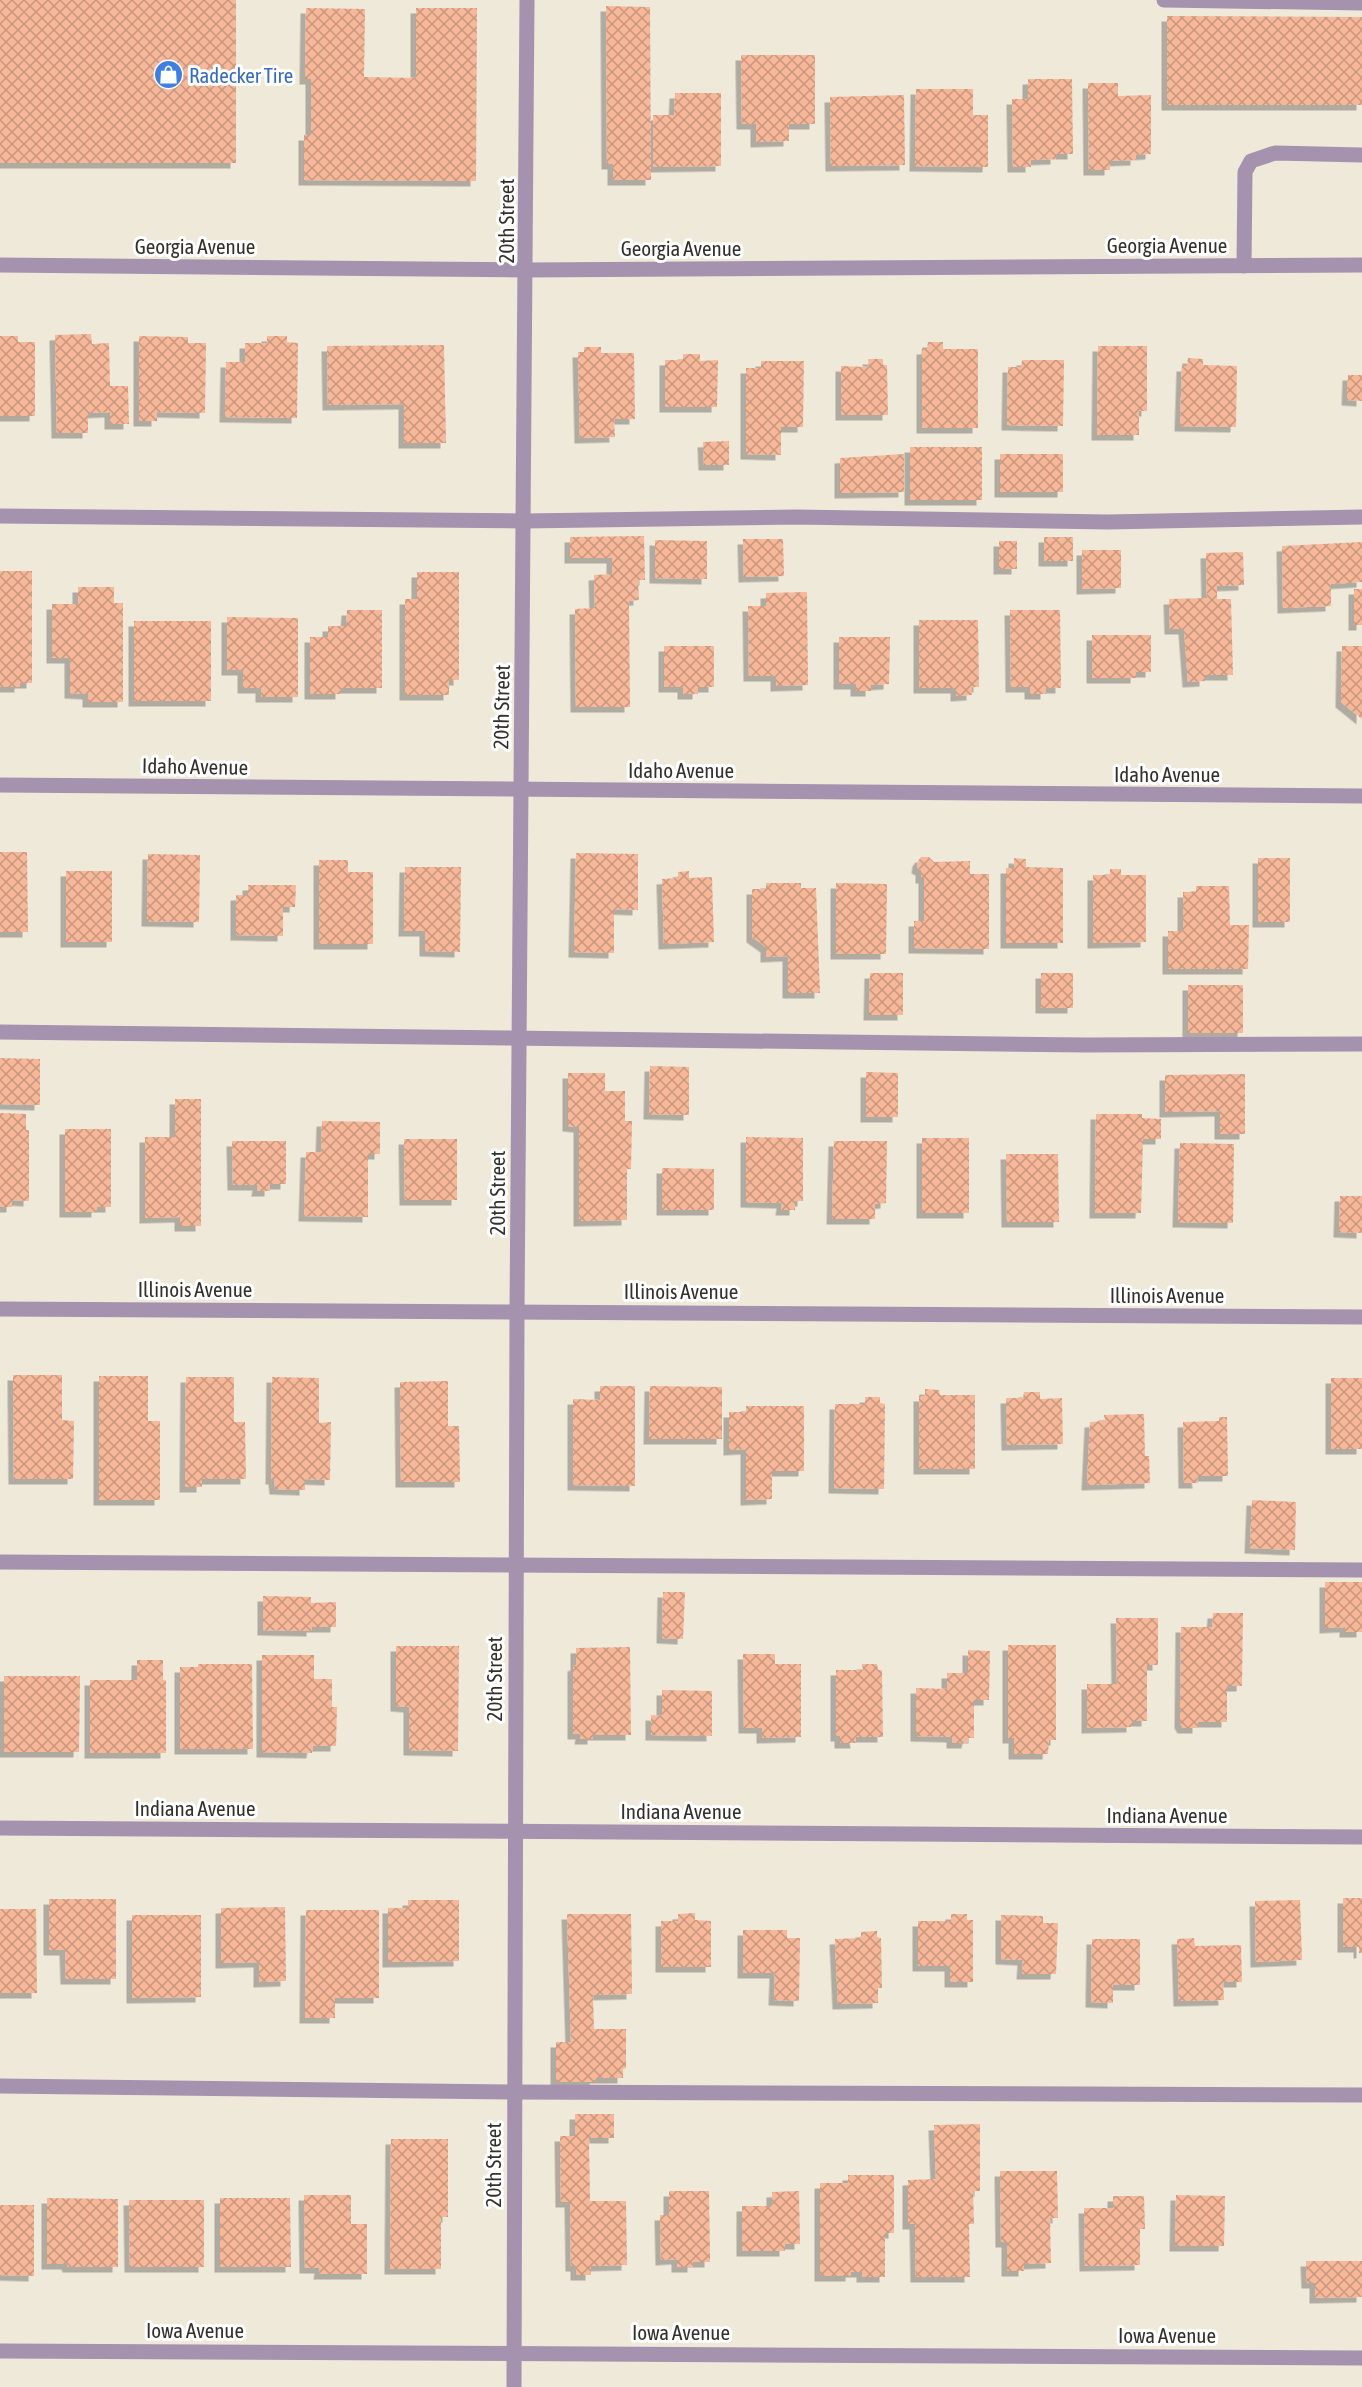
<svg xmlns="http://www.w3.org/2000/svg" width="1362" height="2387" font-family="'Asap Condensed',sans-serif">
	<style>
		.building { fill: url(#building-cross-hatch); filter: url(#shadow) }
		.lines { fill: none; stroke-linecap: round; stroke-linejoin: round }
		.service { stroke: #a592af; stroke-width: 15 }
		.minor { stroke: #a592af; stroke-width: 15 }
		.labels { text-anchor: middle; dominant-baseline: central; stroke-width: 6; stroke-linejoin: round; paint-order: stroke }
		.shop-label { font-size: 21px; fill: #366cbe; stroke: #fff; text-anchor: start }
		.street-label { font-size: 21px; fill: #33312b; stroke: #fff }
	</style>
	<defs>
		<pattern id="building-cross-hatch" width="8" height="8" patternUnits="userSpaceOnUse" patternTransform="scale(1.5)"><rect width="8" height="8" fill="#f7b89a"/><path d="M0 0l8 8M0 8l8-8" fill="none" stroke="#c9967e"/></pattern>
		<filter id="shadow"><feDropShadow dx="-5.5" dy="5.5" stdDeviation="0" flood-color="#0004"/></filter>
	</defs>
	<rect width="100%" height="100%" fill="#efe9da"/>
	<g class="building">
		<rect x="0" y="0" width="236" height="163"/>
		<polygon points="606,6 650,7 651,180 613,180 613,164 607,164"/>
		<polygon points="306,8 365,9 364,77 416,78 416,8 477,8 476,181 304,180 304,135 311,135 311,79 305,79"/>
		<polygon points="1167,16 1362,17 1362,105 1167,105"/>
		<polygon points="741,55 815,55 815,124 789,124 789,141 756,142 756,124 742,124"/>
		<polygon points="1028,79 1072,79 1073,154 1056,154 1056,159 1031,160 1031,167 1013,167 1012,99 1028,99"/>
		<polygon points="1088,83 1118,83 1118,96 1151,95 1151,154 1136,155 1136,160 1110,161 1110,170 1089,170"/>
		<polygon points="916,89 973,89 973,115 988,115 988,167 915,166"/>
		<polygon points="675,93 721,93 721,166 653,167 653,115 674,115"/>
		<polygon points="904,95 905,165 831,166 830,97"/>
		<polygon points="91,334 92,344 109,343 110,386 128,386 129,424 110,424 110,412 88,413 88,433 57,433 55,335"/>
		<polygon points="0,336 18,336 18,342 35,342 35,416 0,416"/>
		<polygon points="139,336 188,337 188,343 206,343 205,413 157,412 157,421 139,421"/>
		<polygon points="267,336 287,336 287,342 298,343 297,418 225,417 226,362 245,362 245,343 267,343"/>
		<polygon points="928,342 943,342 943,349 978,349 978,428 922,428 922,349 927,349"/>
		<polygon points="444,345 446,443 404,443 404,404 328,405 327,346"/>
		<polygon points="1098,346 1147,346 1147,411 1139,411 1139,435 1097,435"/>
		<polygon points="584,347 601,347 601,353 634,353 635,419 614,419 615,437 580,438 578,352 584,352"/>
		<polygon points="683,354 700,354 700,361 718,360 717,407 665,407 665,360 683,360"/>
		<polygon points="1188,358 1203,359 1203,365 1237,366 1236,427 1180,426 1182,366 1187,366"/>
		<polygon points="868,359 883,359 883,365 887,365 888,415 841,415 841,366 869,367"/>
		<polygon points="1022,360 1064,360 1063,426 1007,425 1008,367 1021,367"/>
		<polygon points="761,361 804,361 803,427 781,427 781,455 746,454 746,368 761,368"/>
		<polygon points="1348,375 1362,375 1362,401 1347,400"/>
		<polygon points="729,441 729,465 704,465 703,442"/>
		<rect x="910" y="447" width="72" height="53"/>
		<polygon points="904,454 904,492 840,493 840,458"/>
		<rect x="1000" y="454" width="63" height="38"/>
		<polygon points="644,536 645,580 638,580 639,600 629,601 630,707 576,707 575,609 595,608 594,575 612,574 612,558 570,558 570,537"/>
		<rect x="1044" y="537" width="29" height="24"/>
		<polygon points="743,539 783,539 784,576 744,577"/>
		<polygon points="655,540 707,541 707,579 655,578"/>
		<rect x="999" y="541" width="18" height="28"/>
		<polygon points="1362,542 1362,582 1331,584 1331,606 1283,608 1282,546"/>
		<polygon points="1082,550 1121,550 1121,588 1082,589"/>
		<polygon points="1243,552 1244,585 1217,586 1217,599 1231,599 1233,675 1205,675 1205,681 1188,682 1184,629 1170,629 1169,599 1207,598 1206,553"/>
		<polygon points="0,571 32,571 32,683 20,683 20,687 0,687"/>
		<polygon points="417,572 459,572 459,680 449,680 449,695 405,695 405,599 417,599"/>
		<polygon points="78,587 114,587 114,603 123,603 123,702 88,702 88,694 70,693 70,658 52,658 52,604 78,604"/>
		<rect x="1354" y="589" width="8" height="36"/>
		<polygon points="807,592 808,685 776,686 776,676 749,676 748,606 766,606 766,593"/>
		<polygon points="347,610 382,610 382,688 341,688 341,694 310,694 310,637 328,637 328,626 346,626"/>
		<polygon points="1010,610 1060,610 1061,688 1046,688 1046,694 1030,694 1030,687 1011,687"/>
		<polygon points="227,617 298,618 298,697 261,697 261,688 243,688 243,670 227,670"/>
		<polygon points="919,620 978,620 979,687 972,687 972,695 956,696 956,688 919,688"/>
		<rect x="134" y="621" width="77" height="80"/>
		<polygon points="1092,635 1151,635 1151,672 1136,672 1136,678 1092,678"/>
		<polygon points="839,637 890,637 889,684 871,685 871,691 856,691 856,684 839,684"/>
		<polygon points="664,646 714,646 714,687 698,687 698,694 683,694 683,687 664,687"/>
		<polygon points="1342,646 1362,646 1362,719 1341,702"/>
		<polygon points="0,852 27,852 28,932 0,932"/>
		<polygon points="576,853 638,854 638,910 614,909 614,953 574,952"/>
		<polygon points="148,854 200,855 199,922 147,921"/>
		<polygon points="921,857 929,857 934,862 970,861 970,874 989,874 989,949 914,948 914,921 924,921 924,878 921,878 921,870 917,868 918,861"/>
		<polygon points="1014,858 1026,859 1026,867 1063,868 1063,943 1006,943 1006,868 1014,868"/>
		<rect x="1258" y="858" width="32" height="64"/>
		<polygon points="319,860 348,860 348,872 373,872 373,944 319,944"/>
		<polygon points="405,867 461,867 460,952 425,951 425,931 404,931"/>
		<polygon points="1110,869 1121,869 1121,875 1146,875 1146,942 1093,943 1093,875 1110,875"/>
		<rect x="66" y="871" width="46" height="71"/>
		<polygon points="689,871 689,878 712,877 714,942 664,944 662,879 678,878 678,872"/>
		<polygon points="766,883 801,883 801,888 816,888 820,993 788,993 788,956 766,957 766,947 752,937 752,889 766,889"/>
		<polygon points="836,883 887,884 886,954 836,954"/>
		<polygon points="248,885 296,885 295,907 283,907 283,936 236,935 236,895 248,895"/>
		<polygon points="1196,886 1229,886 1230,925 1249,925 1248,969 1168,969 1168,931 1183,931 1183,892 1196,892"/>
		<polygon points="870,973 903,973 903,1015 869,1015"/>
		<rect x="1041" y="973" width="32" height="35"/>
		<rect x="1188" y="985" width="55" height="48"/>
		<polygon points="0,1058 40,1059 40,1105 0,1104"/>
		<polygon points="650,1066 689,1067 689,1115 649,1114"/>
		<polygon points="866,1072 898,1073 898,1117 866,1117"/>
		<polygon points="568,1073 605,1073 605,1091 625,1091 625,1121 632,1121 631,1169 627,1169 627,1220 579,1221 579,1127 568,1126"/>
		<polygon points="1245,1074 1245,1134 1220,1134 1220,1111 1165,1112 1165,1075"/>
		<polygon points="175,1099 201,1099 201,1226 180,1226 180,1217 145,1218 145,1137 175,1137"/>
		<polygon points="0,1113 26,1114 26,1130 29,1130 29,1201 12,1200 12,1207 0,1207"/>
		<polygon points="1096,1114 1142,1114 1142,1118 1161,1119 1161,1139 1143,1139 1141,1213 1095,1213"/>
		<polygon points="322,1121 380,1122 380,1154 368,1154 368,1217 304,1216 306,1152 321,1152"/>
		<polygon points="65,1129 111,1129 111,1207 97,1207 97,1212 65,1212"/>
		<polygon points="746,1137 803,1138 803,1201 795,1201 795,1210 781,1210 782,1203 746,1202"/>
		<rect x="922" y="1138" width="47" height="75"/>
		<polygon points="404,1139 457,1139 457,1200 405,1200"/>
		<polygon points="232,1141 286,1141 286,1184 270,1184 270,1191 257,1191 258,1185 233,1185"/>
		<polygon points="834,1141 887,1141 886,1203 875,1204 875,1219 832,1219"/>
		<polygon points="1180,1143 1234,1144 1233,1223 1178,1222"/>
		<polygon points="1006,1154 1058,1154 1059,1222 1007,1222"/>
		<polygon points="662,1168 714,1169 714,1210 662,1210"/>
		<polygon points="1340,1196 1362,1196 1362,1233 1339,1232"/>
		<polygon points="13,1375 62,1375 62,1420 74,1421 73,1479 14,1479"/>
		<polygon points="99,1376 148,1376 148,1421 160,1421 160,1500 99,1500"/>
		<polygon points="186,1377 234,1377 234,1422 245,1422 246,1479 202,1479 202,1487 185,1487"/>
		<polygon points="272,1377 319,1378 319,1423 331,1422 330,1480 305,1479 305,1490 275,1489 274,1479 271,1479"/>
		<rect x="1331" y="1378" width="31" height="71"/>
		<polygon points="448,1381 448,1426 459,1426 460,1482 401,1482 400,1382"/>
		<polygon points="600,1386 635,1386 635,1486 573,1485 573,1399 600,1400"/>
		<polygon points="650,1386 722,1387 722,1439 649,1439"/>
		<polygon points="925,1389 939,1390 940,1395 975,1395 975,1469 919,1469 919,1396 925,1396"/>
		<polygon points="1024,1392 1040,1392 1040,1399 1062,1398 1063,1444 1007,1445 1006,1398 1023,1398"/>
		<polygon points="865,1397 880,1397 880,1403 885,1404 884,1489 834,1488 835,1404 865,1404"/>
		<polygon points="746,1406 804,1406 804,1471 772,1471 772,1499 746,1500 746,1449 729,1450 729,1412 746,1412"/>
		<polygon points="1144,1414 1145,1456 1149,1456 1150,1483 1087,1485 1090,1422 1105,1421 1104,1415"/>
		<polygon points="1219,1417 1227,1417 1228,1476 1197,1476 1198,1483 1184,1483 1183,1422 1219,1421"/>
		<polygon points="1252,1500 1296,1502 1295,1550 1250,1548"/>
		<polygon points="1325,1582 1362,1582 1362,1632 1345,1632 1345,1627 1325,1628"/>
		<polygon points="663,1592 685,1592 683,1639 662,1638"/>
		<polygon points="263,1596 311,1597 311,1603 336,1602 336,1627 312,1627 312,1631 263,1630"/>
		<polygon points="1213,1613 1243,1613 1242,1686 1227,1686 1227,1722 1198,1722 1198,1728 1183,1728 1180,1723 1181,1627 1212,1627"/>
		<polygon points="1116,1618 1158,1618 1158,1665 1147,1665 1147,1721 1132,1721 1132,1727 1087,1728 1087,1684 1117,1684"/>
		<polygon points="1008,1645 1056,1645 1056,1740 1049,1740 1048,1754 1014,1754 1014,1738 1008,1738"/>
		<polygon points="396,1646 459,1646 458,1751 409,1750 409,1707 396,1706"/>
		<polygon points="630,1647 631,1735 593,1735 593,1739 580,1739 581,1734 573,1734 573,1666 576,1665 576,1648"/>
		<polygon points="968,1650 990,1651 989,1700 974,1700 974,1738 968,1738 967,1743 952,1743 952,1737 916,1736 916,1688 947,1689 947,1673 968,1673"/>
		<polygon points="743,1654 775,1654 775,1664 801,1664 801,1737 762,1738 762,1728 744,1728"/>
		<polygon points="262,1655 314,1655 314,1679 332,1679 332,1707 337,1707 336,1746 313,1746 312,1753 262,1752"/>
		<polygon points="137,1660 163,1660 163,1680 166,1680 166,1753 90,1753 90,1680 137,1680"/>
		<polygon points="198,1664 252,1664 253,1749 180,1749 180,1667 198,1667"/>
		<polygon points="862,1664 877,1664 878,1670 882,1670 883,1737 855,1737 856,1743 840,1743 840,1736 836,1736 836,1670 863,1670"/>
		<polygon points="4,1676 80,1676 79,1752 4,1752"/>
		<polygon points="662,1690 712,1691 712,1736 651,1735 651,1715 662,1716"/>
		<polygon points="1343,1898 1362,1898 1362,1953 1359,1953 1359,1947 1343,1947"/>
		<polygon points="49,1899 116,1899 116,1979 66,1979 65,1950 49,1950"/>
		<polygon points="408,1900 459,1900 459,1961 388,1962 388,1908 408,1908"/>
		<polygon points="1300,1900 1302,1960 1256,1962 1255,1901"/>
		<polygon points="285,1907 286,1981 259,1982 259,1962 221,1963 221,1908"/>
		<polygon points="0,1909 36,1909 37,1993 0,1993"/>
		<polygon points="306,1910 379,1910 379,1998 335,1998 335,2018 305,2018"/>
		<polygon points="695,1913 695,1920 711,1921 711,1967 661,1967 661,1921 678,1921 678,1914"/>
		<polygon points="567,1914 631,1914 632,1994 593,1995 594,2029 626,2029 626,2068 623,2069 623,2078 595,2078 596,2082 556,2082 556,2042 571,2042"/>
		<polygon points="951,1914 967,1914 967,1920 973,1920 973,1982 950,1982 950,1966 918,1966 918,1921 951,1921"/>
		<polygon points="132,1915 201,1915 201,1997 132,1998"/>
		<polygon points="1001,1915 1043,1916 1043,1923 1058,1923 1056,1974 1022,1974 1023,1960 1001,1959"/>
		<polygon points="743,1930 787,1930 787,1938 800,1938 799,2001 774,2000 775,1973 743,1973"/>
		<polygon points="877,1931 877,1937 881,1938 882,1988 878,1988 878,2003 838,2004 835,1939 861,1938 861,1932"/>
		<polygon points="1194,1938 1195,1946 1241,1945 1242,1982 1223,1982 1224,2000 1179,2001 1177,1939"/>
		<polygon points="1092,1939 1140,1939 1140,1985 1113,1985 1113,2003 1091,2002"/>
		<polygon points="575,2114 614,2114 614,2138 589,2138 590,2201 626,2201 627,2265 591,2266 591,2275 576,2275 576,2266 571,2266 570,2202 561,2202 560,2136 575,2136"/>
		<polygon points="980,2124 980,2191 973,2191 974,2224 969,2224 970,2277 916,2277 915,2224 908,2224 908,2180 936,2179 934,2125"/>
		<polygon points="391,2139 448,2139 448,2217 441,2217 441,2269 390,2269"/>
		<polygon points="1000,2171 1057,2171 1058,2218 1050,2218 1051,2263 1024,2264 1024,2271 1007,2271 1007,2242 1001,2242"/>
		<polygon points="848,2175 894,2175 894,2233 885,2233 885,2277 862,2277 862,2272 851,2272 851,2276 820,2276 820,2183 848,2183"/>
		<polygon points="669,2191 709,2191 710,2262 693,2262 693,2267 677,2267 677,2259 661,2260 660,2215 669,2215"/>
		<polygon points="799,2191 800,2244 785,2244 785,2251 742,2251 742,2206 772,2206 772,2192"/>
		<polygon points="304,2195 351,2195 351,2224 367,2224 367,2274 319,2274 320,2268 305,2268"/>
		<polygon points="1176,2195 1225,2196 1224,2246 1175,2246"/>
		<polygon points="1113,2196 1144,2196 1145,2229 1140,2229 1140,2265 1085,2266 1084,2208 1113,2208"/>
		<polygon points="47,2198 118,2199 118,2267 68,2267 67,2264 47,2264"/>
		<polygon points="220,2198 290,2198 291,2267 220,2267"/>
		<polygon points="129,2200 204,2200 204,2267 130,2267"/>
		<polygon points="0,2205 34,2205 34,2276 0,2275"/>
		<polygon points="1306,2261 1362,2261 1362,2297 1315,2298 1315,2283 1307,2283"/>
	</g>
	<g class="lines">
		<g class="service">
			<polyline points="1164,0 1362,3"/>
			<polyline points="1244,266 1245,172 1251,161 1275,153 1362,155"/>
			<polyline points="0,516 524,521 796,517 1108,522 1362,517"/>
			<polyline points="0,1032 1087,1045 1362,1044"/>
			<polyline points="0,1562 1362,1570"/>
			<polyline points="0,2086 514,2092 1362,2095"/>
		</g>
		<g class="minor">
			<polyline points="0,265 526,270 1362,265"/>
			<polyline points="0,785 1362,796"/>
			<polyline points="0,1309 1362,1317"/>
			<polyline points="0,1828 1362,1837"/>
			<polyline points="0,2351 1362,2358"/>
			<polyline points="514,2387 517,1311 527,0"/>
		</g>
	</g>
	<defs>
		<symbol id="shop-disc" viewBox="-11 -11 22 22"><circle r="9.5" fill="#3f7fe0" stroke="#fff"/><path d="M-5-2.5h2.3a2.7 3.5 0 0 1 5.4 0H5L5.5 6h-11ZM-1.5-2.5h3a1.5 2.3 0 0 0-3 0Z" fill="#fff"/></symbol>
	</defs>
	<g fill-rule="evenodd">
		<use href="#shop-disc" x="152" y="58" width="33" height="33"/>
	</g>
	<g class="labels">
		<g class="shop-label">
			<text x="189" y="75">Radecker Tire</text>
		</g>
		<g class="street-label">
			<text transform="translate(506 221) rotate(-90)">20th Street</text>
			<text x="1167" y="245">Georgia Avenue</text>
			<text x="195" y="246">Georgia Avenue</text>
			<text x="681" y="248">Georgia Avenue</text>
			<text transform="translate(501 707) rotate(-89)">20th Street</text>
			<text transform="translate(195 766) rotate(1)">Idaho Avenue</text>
			<text x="681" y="770">Idaho Avenue</text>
			<text x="1167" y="774">Idaho Avenue</text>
			<text transform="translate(497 1193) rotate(-90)">20th Street</text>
			<text x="195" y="1289">Illinois Avenue</text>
			<text x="681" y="1291">Illinois Avenue</text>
			<text x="1167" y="1295">Illinois Avenue</text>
			<text transform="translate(494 1679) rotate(-90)">20th Street</text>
			<text x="195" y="1808">Indiana Avenue</text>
			<text x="681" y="1811">Indiana Avenue</text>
			<text x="1167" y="1815">Indiana Avenue</text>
			<text transform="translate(493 2165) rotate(-90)">20th Street</text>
			<text x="195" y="2330">Iowa Avenue</text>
			<text x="681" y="2332">Iowa Avenue</text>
			<text x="1167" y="2335">Iowa Avenue</text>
		</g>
	</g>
</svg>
